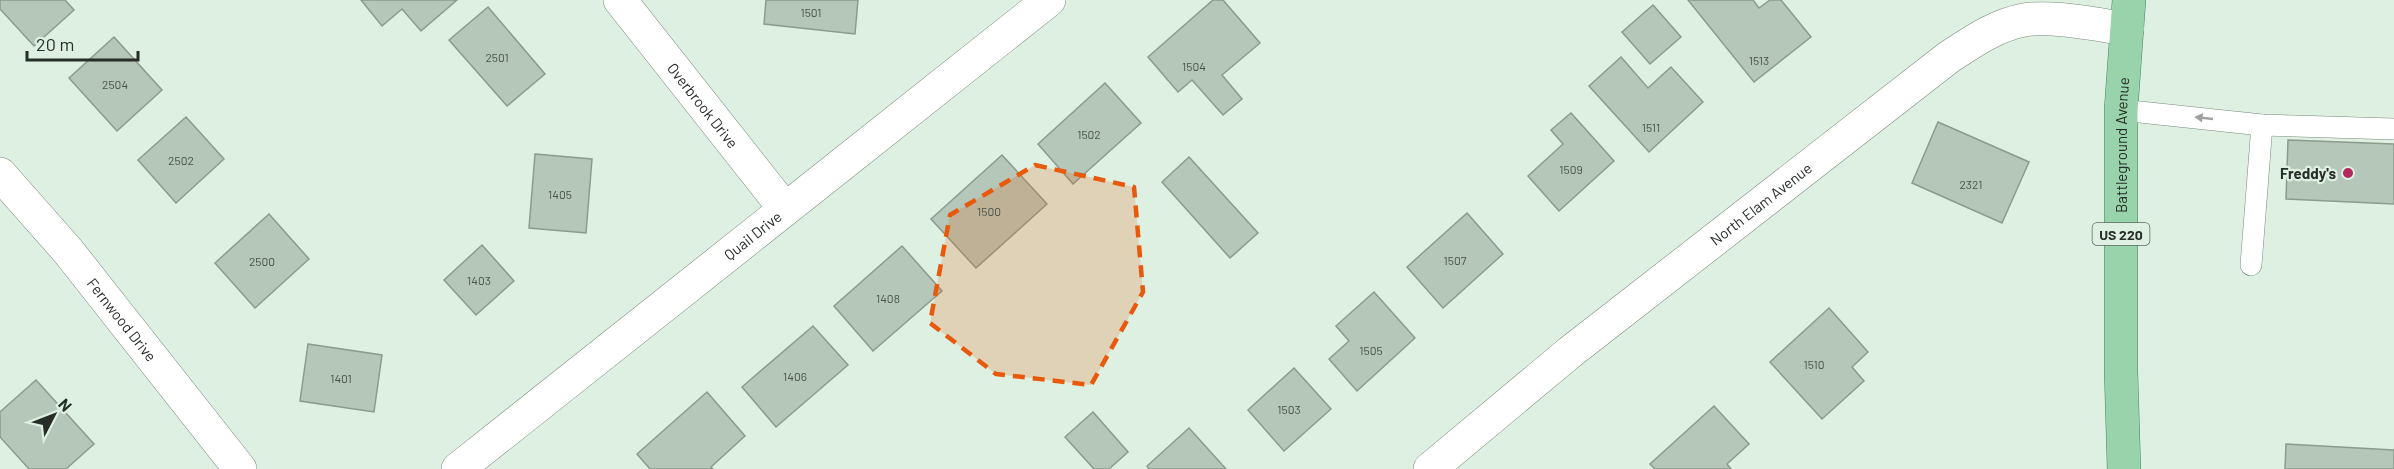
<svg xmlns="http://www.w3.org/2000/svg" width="2394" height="469" font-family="Barlow,sans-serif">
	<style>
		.building { fill: #b5c7b9; stroke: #8b9b8e; stroke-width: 1.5 }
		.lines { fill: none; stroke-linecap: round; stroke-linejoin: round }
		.lane-casing { stroke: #7a8a7d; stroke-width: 22 }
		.street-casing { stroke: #7a8a7d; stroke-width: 34 }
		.primary-casing { stroke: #44855a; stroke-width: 34 }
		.lane { stroke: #fff; stroke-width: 21 }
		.street { stroke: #fff; stroke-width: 33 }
		.primary { stroke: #98d3ac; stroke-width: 33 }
		.oneway { fill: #9ea09e }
		.marked { fill: #e8590c; fill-opacity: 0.2; stroke: #e8590c; stroke-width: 4.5; stroke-dasharray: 12 8; stroke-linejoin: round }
		.poi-dot { fill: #b4275f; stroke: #def0e2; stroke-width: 2 }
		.labels { text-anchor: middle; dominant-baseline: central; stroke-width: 4.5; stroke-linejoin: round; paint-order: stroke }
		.number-label { font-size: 12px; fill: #4a544c }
		.shield { fill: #def0e2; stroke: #5e6860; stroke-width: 1.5 }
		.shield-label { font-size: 14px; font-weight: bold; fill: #272d28 }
		.street-label { font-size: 15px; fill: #272d28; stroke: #def0e2 }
		.poi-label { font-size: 15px; font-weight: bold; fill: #272d28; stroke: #def0e2; text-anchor: end }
	</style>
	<rect width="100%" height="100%" fill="#def0e2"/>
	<g class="building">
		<polygon points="0,0 65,0 74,10 34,46 0,9"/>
		<polygon points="361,0 457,0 421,31 402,9 382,26"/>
		<polygon points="766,0 858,0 855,34 764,24"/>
		<polygon points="1213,0 1223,0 1260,43 1222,75 1242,99 1223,115 1192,80 1178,92 1148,57"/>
		<polygon points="1688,0 1753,0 1759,8 1770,0 1781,0 1811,37 1754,82"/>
		<polygon points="1653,5 1681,37 1650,64 1622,32"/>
		<polygon points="488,7 545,74 507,106 449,40"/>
		<polygon points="114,37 162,90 117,131 69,78"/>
		<polygon points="1621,57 1648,88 1671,67 1703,102 1649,152 1589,86"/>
		<polygon points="1105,83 1141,123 1073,184 1038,144"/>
		<polygon points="1571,113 1614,161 1559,211 1528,176 1563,144 1551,130"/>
		<polygon points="186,117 224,159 176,203 138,160"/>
		<polygon points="1938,122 2029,162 2002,223 1912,183"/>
		<polygon points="2288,140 2394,144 2394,204 2286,199"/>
		<polygon points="535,154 592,159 586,233 529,228"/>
		<polygon points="1002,155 1047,204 976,268 931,219"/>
		<polygon points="1189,157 1258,233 1230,258 1162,182"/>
		<polygon points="1467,213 1503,254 1443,308 1407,267"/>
		<polygon points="269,214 309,259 255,308 215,263"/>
		<polygon points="482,245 514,281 476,315 444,280"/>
		<polygon points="902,246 942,291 873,351 834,306"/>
		<polygon points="1374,292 1415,338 1357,391 1329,359 1349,341 1336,326"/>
		<polygon points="1829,308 1868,352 1852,367 1864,381 1822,419 1770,362"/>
		<polygon points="813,326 848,365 776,427 742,387"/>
		<polygon points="308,344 382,355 374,412 300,401"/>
		<polygon points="1294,368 1331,409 1284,451 1248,410"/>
		<polygon points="36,380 94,444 66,469 29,469 0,437 0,412"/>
		<polygon points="707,392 745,436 711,467 713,469 650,469 637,454"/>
		<polygon points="1714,406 1749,444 1727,464 1731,469 1655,469 1650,464"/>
		<polygon points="1093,412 1128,452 1109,469 1094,469 1065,437"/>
		<polygon points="1189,428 1226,469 1149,469 1147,466"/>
		<polygon points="2286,444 2394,450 2394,469 2285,469"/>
	</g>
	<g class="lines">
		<defs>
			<g id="lane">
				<polyline points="2121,110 2262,125 2394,129"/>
				<polyline points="2251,265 2262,125"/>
			</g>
			<g id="street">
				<path id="s1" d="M620,0L785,209"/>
				<path id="s2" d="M0,174L68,251L240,469"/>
				<path id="s3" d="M458,469L1049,0"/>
				<path id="s4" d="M1430,469L1569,353L1949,57C1972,42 1996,25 2024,20C2052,15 2098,25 2127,29"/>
			</g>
			<g id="primary">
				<path id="s5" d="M2124,469L2121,371V110L2129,0"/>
			</g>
		</defs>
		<use href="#lane" class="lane-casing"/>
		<use href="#street" class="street-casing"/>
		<use href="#primary" class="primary-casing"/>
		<use href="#lane" class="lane"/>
		<use href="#street" class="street"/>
		<use href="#primary" class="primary"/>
	</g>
	<defs><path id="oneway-solid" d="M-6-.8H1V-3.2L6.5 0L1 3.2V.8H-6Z" transform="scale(1.5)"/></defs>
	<use class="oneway" href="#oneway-solid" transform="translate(2204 118) rotate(-174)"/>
	<path class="marked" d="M1035,165L1134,187L1143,292L1091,385L996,374L930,323L950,215Z"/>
	<circle class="poi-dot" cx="2348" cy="173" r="6"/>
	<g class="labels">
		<g class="number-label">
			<text x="811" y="12">1501</text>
			<text x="497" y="57">2501</text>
			<text x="1759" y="60">1513</text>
			<text x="1194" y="66">1504</text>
			<text x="115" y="84">2504</text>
			<text x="1651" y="127">1511</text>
			<text x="1089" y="134">1502</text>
			<text x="181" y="160">2502</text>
			<text x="1571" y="169">1509</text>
			<text x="1971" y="184">2321</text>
			<text x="560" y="194">1405</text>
			<text x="989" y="211">1500</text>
			<text x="1455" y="260">1507</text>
			<text x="262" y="261">2500</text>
			<text x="479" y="280">1403</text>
			<text x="888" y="298">1408</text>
			<text x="1371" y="350">1505</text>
			<text x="1814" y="364">1510</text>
			<text x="795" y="376">1406</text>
			<text x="341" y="378">1401</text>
			<text x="1289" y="409">1503</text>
		</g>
		<rect class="shield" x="2092.5" y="223" width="57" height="22" rx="4.5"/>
		<g class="shield-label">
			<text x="2121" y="234">US 220</text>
		</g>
		<g class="street-label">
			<text stroke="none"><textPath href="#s1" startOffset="134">Overbrook Drive</textPath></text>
			<text stroke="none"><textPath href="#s5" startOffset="324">Battleground Avenue</textPath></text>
			<text stroke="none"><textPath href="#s4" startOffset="424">North Elam Avenue</textPath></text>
			<text stroke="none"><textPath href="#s3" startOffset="376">Quail Drive</textPath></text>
			<text stroke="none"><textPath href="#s2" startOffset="190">Fernwood Drive</textPath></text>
		</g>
		<g class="poi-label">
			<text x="2336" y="173">Freddy's</text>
		</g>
	</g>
	<g transform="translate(54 415) rotate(48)" stroke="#def0e2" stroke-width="4.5" paint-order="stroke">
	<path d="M0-4.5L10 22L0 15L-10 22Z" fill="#272d28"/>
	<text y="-9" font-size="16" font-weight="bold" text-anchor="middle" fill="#272d28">N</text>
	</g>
	<path d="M27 51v9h111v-9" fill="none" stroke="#272d28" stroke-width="3"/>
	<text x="36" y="51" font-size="18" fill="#272d28" stroke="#def0e2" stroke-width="4.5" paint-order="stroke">20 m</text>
</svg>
